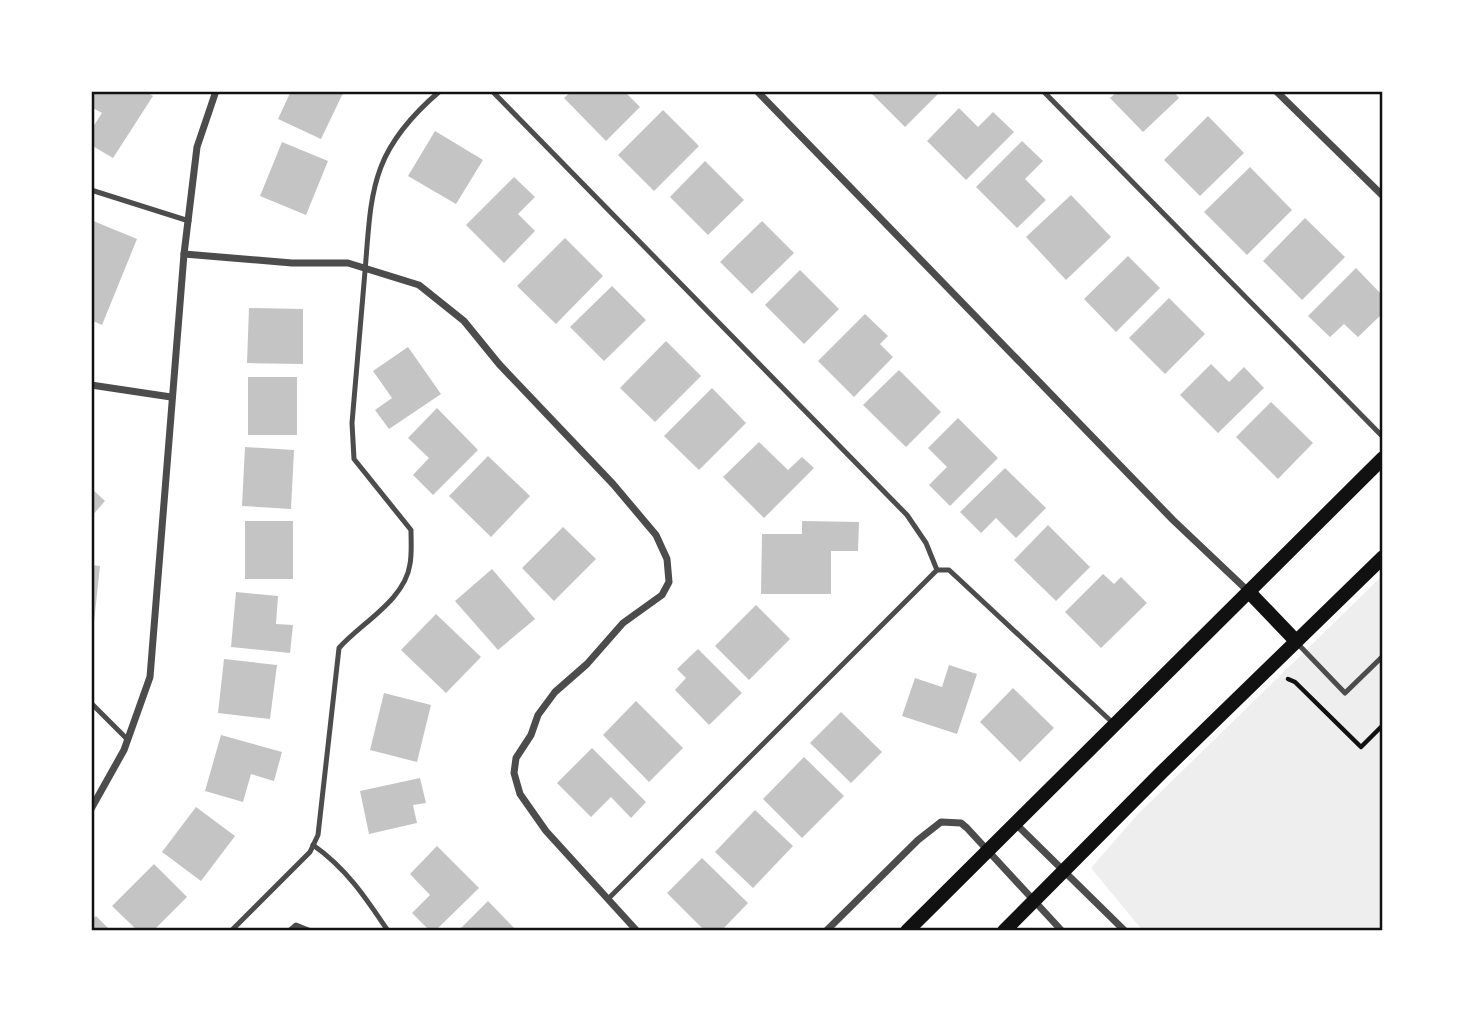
<svg xmlns="http://www.w3.org/2000/svg" width="1474" height="1022" font-family="'Nunito Sans',sans-serif">
	<style>
		.green { fill: #eee }
		.building { fill: #c4c4c4 }
		.lines { fill: none; stroke-linecap: round; stroke-linejoin: round }
		.path { stroke: #111; stroke-width: 4.5 }
		.service { stroke: #4c4c4c; stroke-width: 5 }
		.minor { stroke: #4c4c4c; stroke-width: 7 }
		.secondary { stroke: #111; stroke-width: 14 }
		.neatline { fill: none; stroke: #111; stroke-width: 2.5 }
	</style>
	<rect width="100%" height="100%" fill="#fff"/>
	<polygon class="green" points="1383,575 1383,931 1143,931 1091,868 1137,815"/>
	<g class="building">
		<polygon points="95,91 145,91 153,96 113,158 91,145 91,130 102,113 91,107"/>
		<polygon points="291,91 344,91 321,139 278,119"/>
		<polygon points="572,91 624,91 640,107 606,141 564,98"/>
		<polygon points="869,91 941,91 905,127"/>
		<polygon points="1118,91 1173,91 1179,98 1143,132 1110,98"/>
		<polygon points="959,108 978,127 993,112 1014,132 966,180 927,141"/>
		<polygon points="663,110 699,146 654,191 618,155"/>
		<polygon points="1208,116 1244,153 1200,196 1164,160"/>
		<polygon points="435,131 483,160 456,204 408,176"/>
		<polygon points="1022,141 1043,161 1025,179 1046,200 1017,228 976,187"/>
		<polygon points="282,142 328,161 306,215 260,196"/>
		<polygon points="705,161 744,200 708,235 670,197"/>
		<polygon points="1250,167 1292,210 1247,255 1204,212"/>
		<polygon points="514,177 535,197 518,214 535,231 504,263 466,225"/>
		<polygon points="1071,195 1111,237 1066,280 1026,237"/>
		<polygon points="1305,218 1345,257 1302,300 1263,261"/>
		<polygon points="91,220 137,239 102,325 91,320"/>
		<polygon points="762,221 794,253 752,294 720,262"/>
		<polygon points="565,238 603,276 556,324 517,286"/>
		<polygon points="1128,256 1160,288 1116,332 1084,299"/>
		<polygon points="1356,268 1383,296 1383,313 1358,337 1344,324 1330,337 1308,316"/>
		<polygon points="800,270 839,309 804,344 765,305"/>
		<polygon points="612,286 646,320 604,361 570,327"/>
		<polygon points="1169,298 1205,334 1165,374 1129,338"/>
		<polygon points="249,308 303,309 303,364 247,363"/>
		<polygon points="865,314 888,336 880,344 893,357 854,397 818,361"/>
		<polygon points="666,341 701,376 655,422 620,388"/>
		<polygon points="408,347 441,394 389,429 375,410 392,398 373,371"/>
		<polygon points="1211,364 1229,382 1244,367 1264,388 1218,433 1180,395"/>
		<polygon points="899,370 941,412 906,447 863,405"/>
		<rect x="248" y="377" width="49" height="58"/>
		<polygon points="712,388 746,423 699,470 664,436"/>
		<polygon points="1271,402 1313,443 1278,479 1236,437"/>
		<polygon points="437,408 478,450 433,495 413,475 429,458 408,438"/>
		<polygon points="958,418 998,458 950,506 929,485 947,467 928,448"/>
		<polygon points="759,442 788,470 802,457 814,468 764,518 723,477"/>
		<polygon points="245,447 294,450 291,509 242,506"/>
		<polygon points="488,456 530,496 491,537 449,496"/>
		<polygon points="1005,468 1046,508 1016,538 996,518 981,533 960,512"/>
		<polygon points="91,488 105,501 91,517"/>
		<rect x="245" y="521" width="48" height="58"/>
		<polygon points="802,521 859,522 858,551 831,551 831,594 761,594 762,534 802,534"/>
		<polygon points="1048,525 1090,567 1056,601 1014,560"/>
		<polygon points="563,527 596,559 554,601 522,568"/>
		<polygon points="91,565 100,566 94,622 91,621"/>
		<polygon points="492,569 535,619 498,650 455,601"/>
		<polygon points="1103,574 1114,584 1121,577 1147,603 1101,648 1065,612"/>
		<polygon points="236,592 278,596 276,624 293,625 290,653 231,647"/>
		<polygon points="756,605 790,639 749,680 715,646"/>
		<polygon points="436,614 481,657 446,693 401,650"/>
		<polygon points="698,649 742,693 709,725 675,690 686,678 677,669"/>
		<polygon points="224,659 277,665 270,719 218,713"/>
		<polygon points="949,665 977,674 957,734 902,716 915,678 942,687"/>
		<polygon points="1013,688 1054,728 1020,762 980,722"/>
		<polygon points="384,693 431,705 417,762 370,750"/>
		<polygon points="636,701 683,748 649,782 603,735"/>
		<polygon points="841,712 882,752 851,783 810,743"/>
		<polygon points="221,735 282,752 274,781 251,774 243,802 205,791"/>
		<polygon points="592,748 646,802 631,818 611,797 591,817 557,783"/>
		<polygon points="804,757 844,796 802,838 763,799"/>
		<polygon points="420,778 426,803 413,805 417,823 369,834 360,791"/>
		<polygon points="196,807 235,836 201,881 162,852"/>
		<polygon points="755,810 793,846 753,888 715,852"/>
		<polygon points="437,846 479,888 435,931 430,931 412,913 430,895 410,874"/>
		<polygon points="702,858 748,903 721,931 705,931 667,893"/>
		<polygon points="154,864 187,897 153,931 138,931 112,906"/>
		<polygon points="488,901 517,931 458,931"/>
		<polygon points="96,916 111,931 91,931 91,921"/>
	</g>
	<g class="lines">
		<polyline class="path" points="1288,679 1295,682 1361,747 1383,725"/>
		<g class="service">
			<polyline points="492,91 907,515 926,543 937,570"/>
			<polyline points="1043,91 1383,437"/>
			<polyline points="91,190 189,221"/>
			<polyline points="1297,643 1345,693 1383,656"/>
			<polyline points="91,703 128,740"/>
			<path d="M313,845C346,868 366,898 388,931"/>
			<polyline points="608,899 937,570 949,570 962,582 1114,724"/>
			<path d="M231,931L310,852L318,835L339,648C361,623 405,600 410,564C412,553 411,541 411,530L354,459L352,423C356,377 360,330 364,283C372,195 366,154 440,91"/>
			<polyline points="289,931 296,925 311,931"/>
		</g>
		<g class="minor">
			<polyline points="757,91 1173,520 1249,592"/>
			<polyline points="1276,91 1383,196"/>
			<polyline points="184,254 292,263 348,263 419,285 464,321 499,364 613,484 656,535 667,559 669,582 662,595 623,623 587,664 555,692 538,715 531,735 516,758 514,773 520,794 546,831 637,931"/>
			<polyline points="91,385 171,397"/>
			<polyline points="91,809 124,750 150,677 184,254 197,147 216,91"/>
			<polyline points="1016,824 1125,931"/>
			<polyline points="826,931 918,840 941,822 961,823 967,828 1062,931"/>
		</g>
		<g class="secondary">
			<polyline points="1249,592 1295,640"/>
			<polyline points="907,931 1383,458"/>
			<polyline points="1004,931 1162,772 1383,557"/>
		</g>
	</g>
	<rect width="1474" height="1022" fill="none" stroke="#ffffff" stroke-width="186"/>
	<rect x="93" y="93" width="1288" height="836" class="neatline"/>
</svg>
